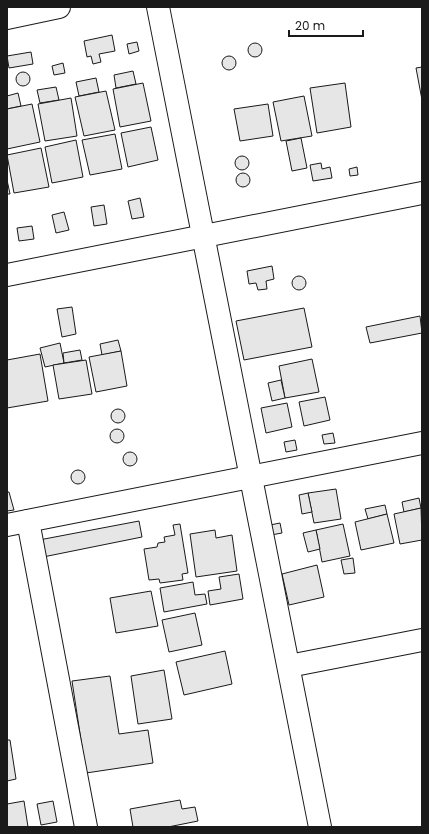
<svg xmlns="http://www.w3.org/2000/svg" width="429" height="834" font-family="Poppins,sans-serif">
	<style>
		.building { fill: #e6e6e6; stroke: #1a1a1a }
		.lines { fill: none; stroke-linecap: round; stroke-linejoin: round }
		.minor-casing { stroke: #1a1a1a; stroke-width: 24 }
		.minor { stroke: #fff; stroke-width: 22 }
	</style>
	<rect width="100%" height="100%" fill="#fff"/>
	<g class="building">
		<polygon points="112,35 115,51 99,54 101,62 93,64 91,56 87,57 84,41"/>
		<polygon points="137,42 139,51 129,54 127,44"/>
		<circle cx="255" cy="50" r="7"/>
		<polygon points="31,52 33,64 9,68 7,56"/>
		<circle cx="229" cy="63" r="7"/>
		<polygon points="63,63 65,73 54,75 52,66"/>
		<polygon points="422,67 422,100 416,68"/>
		<polygon points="133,71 136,84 116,88 114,75"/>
		<circle cx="23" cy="79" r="7"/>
		<polygon points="96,78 99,92 79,96 76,82"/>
		<polygon points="143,83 151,121 120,127 113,89"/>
		<polygon points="345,83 351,127 317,133 310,88"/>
		<polygon points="56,87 59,100 40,103 37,90"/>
		<polygon points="106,91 115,130 84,136 75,97"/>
		<polygon points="18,93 21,106 7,109 7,96"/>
		<polygon points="304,96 312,136 281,141 273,102"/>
		<polygon points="71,98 77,136 45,141 38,104"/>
		<polygon points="32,104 40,142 7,149 7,109"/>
		<polygon points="268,104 273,136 240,141 234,109"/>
		<polygon points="151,127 158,160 128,167 121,133"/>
		<polygon points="115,134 122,169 90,175 82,140"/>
		<polygon points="301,138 307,168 292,171 286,141"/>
		<polygon points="76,140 83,177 52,183 45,147"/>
		<polygon points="41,148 49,187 14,193 7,155"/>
		<circle cx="242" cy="163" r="7"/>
		<polygon points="321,163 322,169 330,167 332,178 313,181 310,165"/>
		<polygon points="357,167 358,175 350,176 349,169"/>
		<circle cx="243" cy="180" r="7"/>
		<polygon points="7,180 10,194 7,194"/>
		<polygon points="140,198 144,217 132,219 128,201"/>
		<polygon points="104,205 107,224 94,226 91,207"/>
		<polygon points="64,212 69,230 56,233 52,215"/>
		<polygon points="32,226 34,239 19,241 17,228"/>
		<polygon points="272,266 274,279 266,281 267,289 258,290 256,283 249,284 247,271"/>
		<circle cx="299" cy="283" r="7"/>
		<polygon points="72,307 76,334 62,337 57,309"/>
		<polygon points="304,308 312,347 244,360 236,321"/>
		<polygon points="420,316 422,333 370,343 366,327"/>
		<polygon points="118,340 121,351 102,355 100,344"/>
		<polygon points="60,343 64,363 45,367 40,348"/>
		<polygon points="80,350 82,360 64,363 63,353"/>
		<polygon points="121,351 127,386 96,392 89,357"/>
		<polygon points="40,354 48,401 7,408 7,360"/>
		<polygon points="312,359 319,392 285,398 279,366"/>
		<polygon points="86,360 92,394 59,399 53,365"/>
		<polygon points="281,380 285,398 272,401 268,383"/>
		<polygon points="325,397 330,420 304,426 299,402"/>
		<polygon points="287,403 292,427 266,433 261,408"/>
		<circle cx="118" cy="416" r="7"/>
		<circle cx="117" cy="436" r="7"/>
		<polygon points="333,433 335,443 324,444 322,435"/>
		<polygon points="295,440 297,450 286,452 284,442"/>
		<circle cx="130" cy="459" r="7"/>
		<circle cx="78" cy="477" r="7"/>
		<polygon points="336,489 341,519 314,523 308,493"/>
		<polygon points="7,492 9,492 14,510 7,511"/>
		<polygon points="308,493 312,512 302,514 299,495"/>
		<polygon points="419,498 421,508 404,512 402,502"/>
		<polygon points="385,505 387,514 368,519 365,509"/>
		<polygon points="421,508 422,540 400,544 394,514"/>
		<polygon points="387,514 394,543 361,550 355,522"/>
		<polygon points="139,521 142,537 43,557 39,540"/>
		<polygon points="280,523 282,533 271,535 270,525"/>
		<polygon points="180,524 188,573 182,574 183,580 160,583 159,579 149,580 144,549 157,547 158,543 165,542 164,537 175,535 173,525"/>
		<polygon points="343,524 350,556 322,562 316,530"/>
		<polygon points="215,530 216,538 232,535 237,571 196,577 190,534"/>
		<polygon points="316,530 320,549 308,552 303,533"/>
		<polygon points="353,558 355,573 344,574 341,560"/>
		<polygon points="317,565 324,597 289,605 282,574"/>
		<polygon points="239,574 243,599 210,605 208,591 221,589 219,577"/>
		<polygon points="193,582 195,595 205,594 207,604 164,612 160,588"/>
		<polygon points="151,591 158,626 116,633 110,598"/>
		<polygon points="195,613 202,645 169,652 162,620"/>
		<polygon points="225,651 232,684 184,695 176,662"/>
		<polygon points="164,670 172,719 138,724 131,676"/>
		<polygon points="110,676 119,734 148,730 153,763 86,773 72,681"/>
		<polygon points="7,740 10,740 16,779 7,781"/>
		<polygon points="180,800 182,809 195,807 198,821 168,827 133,827 130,809"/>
		<polygon points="24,801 28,827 7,827 7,804"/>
		<polygon points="53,801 57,822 41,825 37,804"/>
	</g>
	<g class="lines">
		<defs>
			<g id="minor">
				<polyline points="158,7 320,827"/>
				<polyline points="7,18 59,7"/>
				<polyline points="7,275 422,193"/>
				<polyline points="28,521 86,827"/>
				<polyline points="7,525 422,443"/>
				<polyline points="289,666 422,640"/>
			</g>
		</defs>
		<use href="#minor" class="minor-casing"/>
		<use href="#minor" class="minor"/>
	</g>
	<rect width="429" height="834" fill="none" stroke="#1a1a1a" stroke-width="16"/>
	<path d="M289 30v6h74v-6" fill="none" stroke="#1a1a1a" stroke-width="2"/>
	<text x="295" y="30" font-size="12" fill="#1a1a1a" stroke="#ffffff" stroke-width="3" paint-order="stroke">20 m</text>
</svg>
